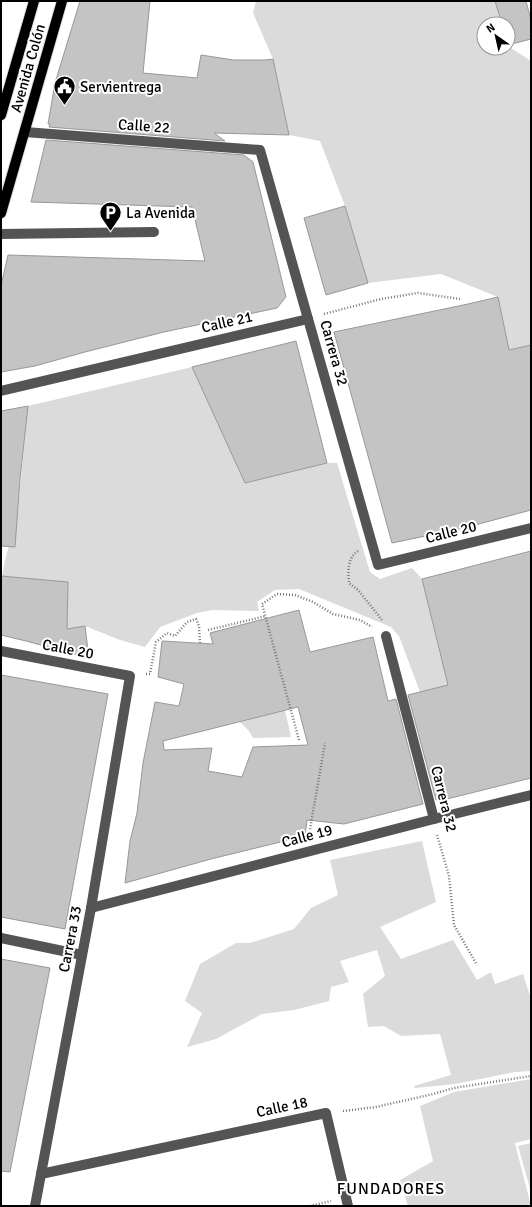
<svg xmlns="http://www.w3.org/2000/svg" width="532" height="1207" font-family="Signika,sans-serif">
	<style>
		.green { fill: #dbdbdb }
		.building { fill: #c4c4c4; stroke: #989898; fill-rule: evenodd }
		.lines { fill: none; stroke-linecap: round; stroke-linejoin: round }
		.major-casing { stroke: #dbdbdb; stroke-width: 12 }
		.path { stroke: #767676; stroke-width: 2.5; stroke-dasharray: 1 2; stroke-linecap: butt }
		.minor { stroke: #545454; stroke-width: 10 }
		.major { stroke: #000; stroke-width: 10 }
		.labels { text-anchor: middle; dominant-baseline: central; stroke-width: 4; stroke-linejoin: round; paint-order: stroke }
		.street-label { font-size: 15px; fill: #000; stroke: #fff }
		.poi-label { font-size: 15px; fill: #000; stroke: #fff; text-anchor: start }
		.neighbourhood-label { font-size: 16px; letter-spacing: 1px; fill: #000; stroke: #fff }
	</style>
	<rect width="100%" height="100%" fill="#fff"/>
	<g class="green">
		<polygon points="256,1 495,1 501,24 484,24 484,48 508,48 508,46 531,61 531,345 509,350 498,297 441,274 368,283 345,206 320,141 289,135 273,59 253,13"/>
		<polygon points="192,367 245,483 327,463 337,463 370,572 380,579 412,568 422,579 440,655 474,679 420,692 399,636 391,627 299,589 275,590 257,602 259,611 212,610 197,613 160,627 145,647 120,640 85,626 67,629 68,582 2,576 4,565 18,509 28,406"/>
		<polygon points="285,710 291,737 253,738 249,731 240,722"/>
		<polygon points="422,841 436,902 380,927 401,959 453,940 477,980 491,972 495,984 523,974 531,999 531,1071 515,1072 455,1084 415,1088 414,1086 451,1075 440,1034 401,1036 384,1026 368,1027 363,994 385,976 377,950 340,961 349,982 331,987 329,1001 294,1010 262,1014 216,1039 187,1047 202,1013 185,1001 200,964 236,943 250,943 294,929 311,908 338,895 330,860"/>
		<polygon points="531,1079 531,1139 515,1143 531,1206 408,1206 400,1180 433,1161 420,1106 454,1092"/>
		<polygon points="531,1143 531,1192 518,1146"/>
	</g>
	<g class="building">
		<polygon points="80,1 150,1 143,73 197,78 201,55 234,60 265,60 273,59 289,135 214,133 225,141 49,127 50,124 48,124 55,83"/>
		<polygon points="495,1 526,1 531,20 531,39 508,45 508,24 502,24"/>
		<polygon points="46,140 244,155 253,162 286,297 277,308 164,332 85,352 35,366 1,372 1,286 8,255 205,261 192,207 31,202"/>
		<polygon points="345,206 368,283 326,295 304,218"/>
		<polygon points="498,297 509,350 531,345 531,510 464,528 392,543 334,332 468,304"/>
		<polygon points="296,341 327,463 245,483 192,367"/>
		<polygon points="28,406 20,479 15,547 1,546 1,411"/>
		<polygon points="531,551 531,778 447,799 446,797 436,800 408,695 448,685 422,579"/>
		<polygon points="1,576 68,582 67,629 85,626 89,658 26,641 1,635"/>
		<path d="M299,610L310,652L373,637L388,701L396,699L423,804L344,824L307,820L305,836L211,859L125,883L130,841L137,813L143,763L155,702L179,706L184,684L158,677L162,641L213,644L210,633ZM298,707L308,745L253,747L242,777L208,771L212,748L164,750L163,741Z"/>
		<polygon points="1,675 108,694 65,929 1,917"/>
		<polygon points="1,959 50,968 10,1172 1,1171"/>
	</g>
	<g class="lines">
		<defs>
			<g id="major">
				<polyline points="1,115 34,1"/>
				<polyline points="1,213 62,1"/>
			</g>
		</defs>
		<use href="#major" class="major-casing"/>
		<g class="path">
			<polyline points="324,314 381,299 418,293 460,299"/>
			<path d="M358,551C347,558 348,572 349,583L358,590L382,620"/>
			<polyline points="208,630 266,616"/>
			<polyline points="146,674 150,674 156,642 167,633 175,636 187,622 196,619 199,626 200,643"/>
			<polyline points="299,740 262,604 277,594 295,595 313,602 333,614 360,620 372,627"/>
			<polyline points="309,835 325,743"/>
			<polyline points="437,835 449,876 454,925 477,965"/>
			<polyline points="343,1111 376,1107 433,1094 454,1088 531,1076"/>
			<polyline points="310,1206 331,1201"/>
		</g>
		<g class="minor">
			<polyline points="25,132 260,150 378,565 531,528"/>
			<polyline points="1,234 154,232"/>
			<polyline points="1,391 308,319"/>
			<polyline points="386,636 434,819"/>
			<polyline points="1,651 130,676 91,908 35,1206"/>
			<polyline points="91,908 434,819 531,795"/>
			<polyline points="1,938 82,955"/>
			<polyline points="41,1174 326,1113 348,1206"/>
		</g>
		<use href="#major" class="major"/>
	</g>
	<defs>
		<symbol id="civic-pin" viewBox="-11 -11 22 30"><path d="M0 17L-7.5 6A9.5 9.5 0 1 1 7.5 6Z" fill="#000" stroke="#fff"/><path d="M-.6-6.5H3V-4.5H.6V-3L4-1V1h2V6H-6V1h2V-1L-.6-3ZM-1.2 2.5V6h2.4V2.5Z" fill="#fff"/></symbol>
		<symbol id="parking-pin" viewBox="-11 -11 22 30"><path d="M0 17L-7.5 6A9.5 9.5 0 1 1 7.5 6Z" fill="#000" stroke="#fff"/><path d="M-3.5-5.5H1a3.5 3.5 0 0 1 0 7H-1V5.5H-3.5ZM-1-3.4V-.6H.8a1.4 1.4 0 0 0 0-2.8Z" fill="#fff"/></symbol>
	</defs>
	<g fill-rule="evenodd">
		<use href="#civic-pin" x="52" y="74" width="25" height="34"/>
		<use href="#parking-pin" x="98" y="200" width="25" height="34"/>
	</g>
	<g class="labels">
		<g class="street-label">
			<text transform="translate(28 68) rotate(-74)">Avenida Colón</text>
			<text transform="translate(144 126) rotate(4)">Calle 22</text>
			<text transform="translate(227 322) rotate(-13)">Calle 21</text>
			<text transform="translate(334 353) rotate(74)">Carrera 32</text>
			<text transform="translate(451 532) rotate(-14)">Calle 20</text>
			<text transform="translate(68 649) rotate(11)">Calle 20</text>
			<text transform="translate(444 799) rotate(76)">Carrera 32</text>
			<text transform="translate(307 836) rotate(-15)">Calle 19</text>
			<text transform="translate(70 939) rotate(-79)">Carrera 33</text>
			<text transform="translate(282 1107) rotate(-12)">Calle 18</text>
		</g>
		<g class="poi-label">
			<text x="80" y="87">Servientrega</text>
			<text x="126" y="213">La Avenida</text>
		</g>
		<g class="neighbourhood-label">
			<text x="391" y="1189">FUNDADORES</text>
		</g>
	</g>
	<rect width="532" height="1207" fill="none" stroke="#000000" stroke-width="4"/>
	<g transform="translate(496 36) rotate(326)"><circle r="19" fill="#ffffff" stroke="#999999"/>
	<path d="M0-3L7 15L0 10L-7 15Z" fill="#000000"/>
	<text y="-6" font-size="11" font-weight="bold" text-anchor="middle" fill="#000000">N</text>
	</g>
</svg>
